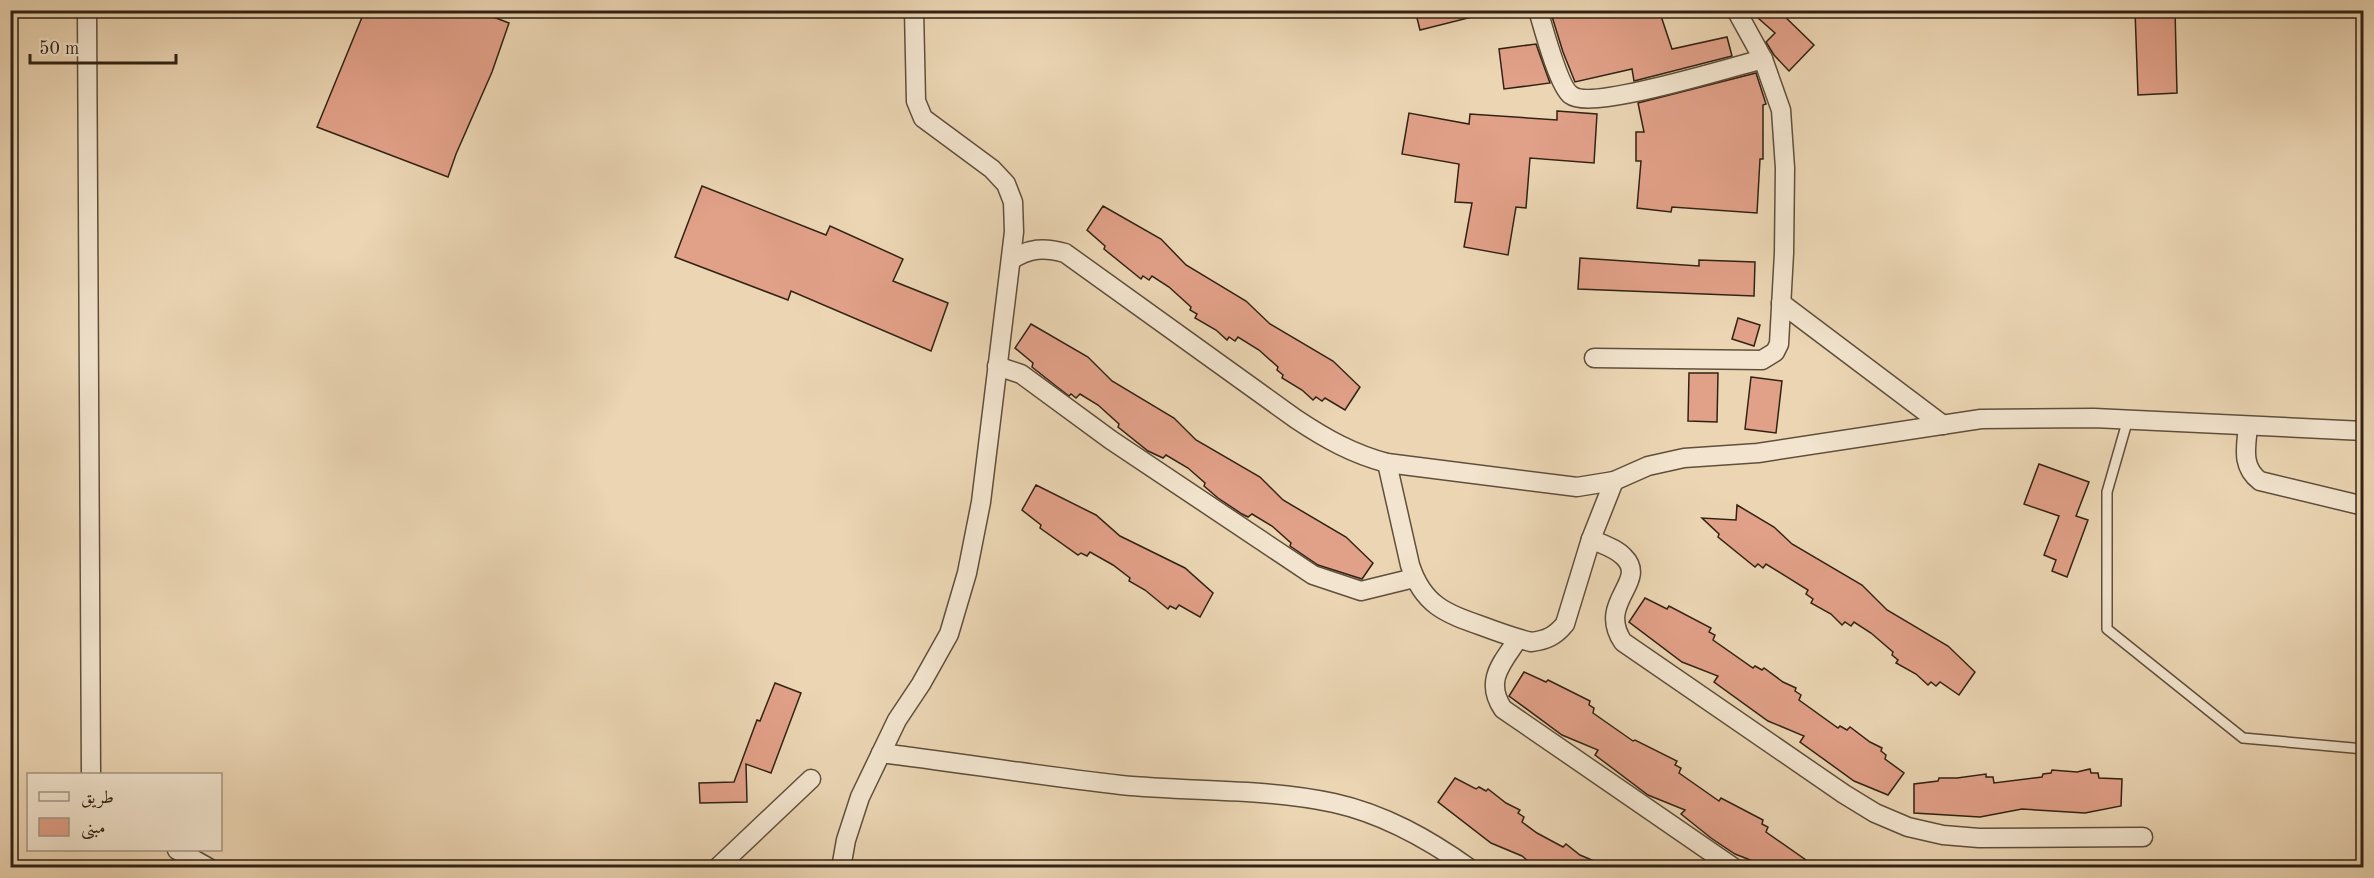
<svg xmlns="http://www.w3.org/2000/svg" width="2374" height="878" font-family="'Old Standard TT',Amiri,serif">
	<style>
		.building { fill: #e1a088; stroke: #322213; stroke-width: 1.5 }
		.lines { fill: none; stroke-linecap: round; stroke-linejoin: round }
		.service-casing { stroke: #604f3b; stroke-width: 12 }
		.minor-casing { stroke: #604f3b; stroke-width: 21 }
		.service { stroke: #f2e4ce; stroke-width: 9 }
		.minor { stroke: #f2e4ce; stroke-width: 18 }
	</style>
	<rect width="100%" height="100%" fill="#ebd5b3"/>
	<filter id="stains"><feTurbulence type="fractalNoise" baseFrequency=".00333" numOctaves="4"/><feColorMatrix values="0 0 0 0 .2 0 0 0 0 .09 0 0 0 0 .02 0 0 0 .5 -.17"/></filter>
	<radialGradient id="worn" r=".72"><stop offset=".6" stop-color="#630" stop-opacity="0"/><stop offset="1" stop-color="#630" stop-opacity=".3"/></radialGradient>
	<g class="building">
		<polygon points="365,10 475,10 509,23 492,72 456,154 448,177 317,127"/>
		<polygon points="1415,10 1475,10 1476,16 1420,30"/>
		<polygon points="1550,10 1659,10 1672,49 1727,37 1732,56 1634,81 1632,69 1575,82 1563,52"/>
		<polygon points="1749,10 1778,10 1814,45 1789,71 1774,55 1766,42 1775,33"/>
		<polygon points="2135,10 2175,10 2177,93 2138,95"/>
		<polygon points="1536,44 1550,83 1504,89 1499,49"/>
		<polygon points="1756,73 1766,104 1763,105 1763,159 1760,159 1757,213 1672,207 1671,212 1637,208 1641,161 1636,161 1636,132 1644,132 1638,103"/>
		<polygon points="1557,111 1597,114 1594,163 1530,158 1526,208 1516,207 1508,255 1464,247 1472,203 1455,202 1459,164 1402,154 1409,113 1469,124 1470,114 1557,120"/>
		<polygon points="702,186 826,235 830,226 903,259 893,281 948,303 931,351 791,291 788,300 675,257"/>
		<polygon points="1103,206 1161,239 1186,265 1246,301 1270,324 1333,361 1360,387 1345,410 1325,398 1322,401 1316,397 1313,400 1302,390 1282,378 1283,375 1277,370 1278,367 1259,350 1238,337 1235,341 1229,337 1227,340 1216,330 1195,318 1197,314 1190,310 1191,307 1169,287 1152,276 1149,280 1143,276 1141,279 1104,249 1105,246 1087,230"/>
		<polygon points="1580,258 1699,266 1699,260 1755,262 1754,296 1578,289"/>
		<polygon points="1738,318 1760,325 1754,346 1732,339"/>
		<polygon points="1031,324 1088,357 1112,381 1174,418 1196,440 1260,477 1283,500 1346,537 1373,563 1362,579 1318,565 1290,546 1291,543 1272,526 1252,514 1248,517 1242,514 1218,498 1204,486 1205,483 1188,468 1166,455 1163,458 1148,451 1118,427 1119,424 1098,405 1080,394 1076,398 1071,394 1069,396 1056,386 1032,367 1033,363 1015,348"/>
		<polygon points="1689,373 1718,373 1717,422 1688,421"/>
		<polygon points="1751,377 1782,381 1776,433 1745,429"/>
		<polygon points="2039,464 2089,482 2076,516 2088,520 2067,577 2052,571 2056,560 2044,555 2059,516 2024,504"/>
		<polygon points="1036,485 1096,515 1120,536 1185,568 1213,593 1200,617 1179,605 1176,609 1170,606 1168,609 1145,590 1129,581 1130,578 1113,565 1090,552 1087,556 1081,553 1078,555 1040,528 1041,525 1022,510"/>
		<polygon points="1737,505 1774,527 1792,544 1862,585 1887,610 1948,646 1975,672 1959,695 1940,682 1936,686 1931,682 1928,685 1916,674 1896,663 1898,660 1892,655 1893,652 1871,633 1854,622 1851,626 1845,622 1842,625 1831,614 1811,603 1813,599 1806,594 1808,590 1766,564 1763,568 1758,564 1755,567 1718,537 1719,534 1702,518 1736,520"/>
		<polygon points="1645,598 1667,609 1669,606 1711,628 1709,632 1715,635 1713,640 1753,668 1755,666 1762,670 1764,668 1783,682 1796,688 1795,691 1801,695 1799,700 1838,728 1840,726 1847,730 1850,727 1870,742 1882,748 1881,751 1886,755 1885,759 1904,773 1888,795 1854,781 1800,742 1804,736 1768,721 1714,682 1718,676 1682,662 1629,622"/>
		<polygon points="1524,672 1546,682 1548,680 1590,701 1589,705 1594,708 1593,713 1633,741 1635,740 1677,761 1675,765 1681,768 1679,773 1719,801 1721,798 1763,820 1762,824 1768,827 1766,832 1816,867 1768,867 1735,854 1711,838 1681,814 1685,810 1648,795 1595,755 1598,750 1562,735 1509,696"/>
		<polygon points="775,683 801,693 771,773 746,764 747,802 700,803 699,783 734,782 757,720 760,721"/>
		<polygon points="2090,769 2091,773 2098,773 2099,778 2122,779 2121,806 2085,813 2022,809 1980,817 1914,813 1914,784 1938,781 1939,778 1957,778 1986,774 1986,777 1993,777 1994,783 2042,777 2043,774 2051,773 2052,770 2077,772"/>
		<polygon points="1455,778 1476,789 1479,787 1486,791 1488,789 1506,803 1520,810 1518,813 1524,817 1522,822 1537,833 1563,847 1566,844 1580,855 1608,867 1535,867 1522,856 1491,843 1438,802"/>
	</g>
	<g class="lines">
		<defs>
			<polyline id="service" points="2128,419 2107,492 2107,629 2243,738 2364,749"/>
			<g id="minor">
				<polyline points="87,10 91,774"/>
				<path d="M1538,10C1543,27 1559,87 1571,95C1591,111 1732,67 1763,59"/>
				<path d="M1011,260C1029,248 1044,247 1065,253L1296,419C1326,439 1353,454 1387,463L1577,487L1614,481L1648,466L1684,458L1758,453L1981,419L2094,418L2364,431"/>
				<polyline points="1781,303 1943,425"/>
				<polyline points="1594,358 1762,360 1775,352 1779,344 1784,253 1785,168 1781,110 1763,59 1736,10"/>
				<polyline points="997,366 1021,374 1111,440 1313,575 1361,591 1414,578"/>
				<path d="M2248,427C2246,447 2241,467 2260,481L2364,506"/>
				<path d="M1387,463L1410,565C1423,605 1445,613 1482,626C1498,632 1515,638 1531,642C1547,640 1555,636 1565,624L1591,539L1614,481"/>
				<path d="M1591,539C1601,544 1616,548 1624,557C1649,582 1596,602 1623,642L1844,794L1875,813L1908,827L1943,835L1979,838L2143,837"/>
				<path d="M1518,639C1502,663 1484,681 1503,709L1734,868"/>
				<path d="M881,753C961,763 1041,776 1121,785C1192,792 1264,788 1334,803C1384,814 1428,839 1469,868"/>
				<polyline points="177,850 209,868"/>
				<polyline points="717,868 811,779"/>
				<polyline points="841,868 846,840 860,797 897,720 921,684 949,634 967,573 981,502 1014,232 1013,202 1006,184 992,169 923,118 916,101 914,10"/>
			</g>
		</defs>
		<use href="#service" class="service-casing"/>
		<use href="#minor" class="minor-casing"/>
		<use href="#service" class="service"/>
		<use href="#minor" class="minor"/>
	</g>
	<rect width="2374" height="878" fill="none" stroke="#ebd5b3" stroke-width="36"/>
	<rect x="12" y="12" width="2350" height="854" fill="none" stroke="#322213" stroke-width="3"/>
	<rect x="18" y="18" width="2338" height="842" fill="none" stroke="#322213" stroke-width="1.5"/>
	<rect x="27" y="773" width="195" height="78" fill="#f2e4ce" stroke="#a59683" stroke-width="1.5"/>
	<rect x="39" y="792" width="30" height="9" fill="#f2e4ce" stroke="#a59683" stroke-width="1.5"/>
	<text x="81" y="803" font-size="18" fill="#322213">طريق</text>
	<rect x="39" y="818" width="30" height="18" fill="#e1a088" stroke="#a59683" stroke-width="1.5"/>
	<text x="81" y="833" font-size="18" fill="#322213">مبنى</text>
	<path d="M30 54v9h146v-9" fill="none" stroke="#322213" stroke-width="3"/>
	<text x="39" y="54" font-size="18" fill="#322213" stroke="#f2e4ce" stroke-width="4.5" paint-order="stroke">50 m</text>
	<rect width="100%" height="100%" filter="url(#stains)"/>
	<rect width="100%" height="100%" fill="url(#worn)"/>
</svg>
